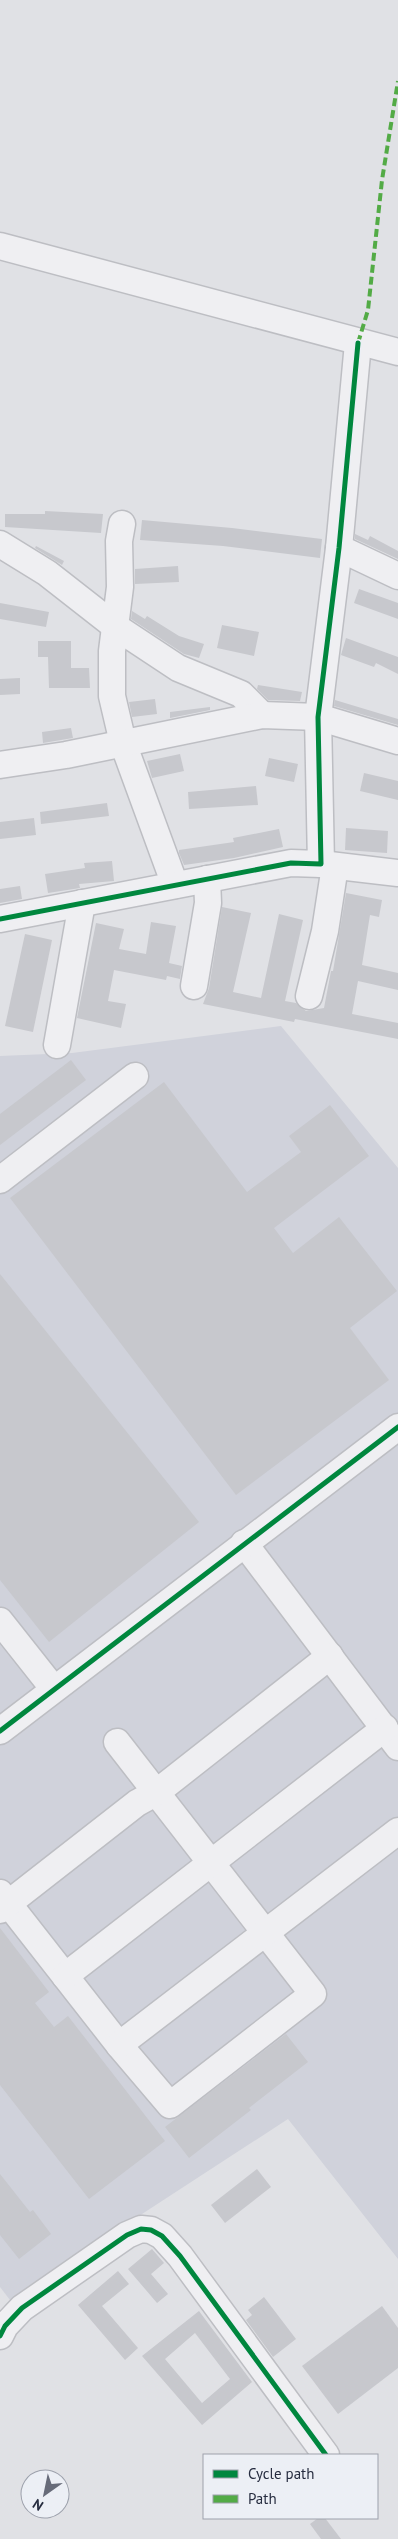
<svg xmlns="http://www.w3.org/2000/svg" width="398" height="2539" font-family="'PT Sans',sans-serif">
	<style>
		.built { fill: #d0d2db }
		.building { fill: #c7c8cd; fill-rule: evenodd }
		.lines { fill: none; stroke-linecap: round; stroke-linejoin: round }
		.minor-casing { stroke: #bdbec3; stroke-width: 29 }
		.minor { stroke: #efeff2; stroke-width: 26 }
		.quiet { stroke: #53ab46; stroke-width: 4; stroke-dasharray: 8 4; stroke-linecap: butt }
		.cycleway-casing { stroke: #eceff5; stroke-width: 8 }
		.cycleway { stroke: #00873e; stroke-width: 5 }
	</style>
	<rect width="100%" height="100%" fill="#e0e1e5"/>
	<polygon class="built" points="281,1026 398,1168 398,2259 288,2119 10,2300 0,2287 0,1056 72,1053"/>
	<g class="building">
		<polygon points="45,511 103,514 101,533 5,527 5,514 45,514"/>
		<polygon points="142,520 232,528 322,539 320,558 223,546 140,540"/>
		<polygon points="355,534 368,540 370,536 398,551 398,559 355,539"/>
		<polygon points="36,546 64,561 62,565 35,548"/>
		<polygon points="178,566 179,582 135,584 135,569"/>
		<polygon points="359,589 398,603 398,619 354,603"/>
		<polygon points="0,603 49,612 46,627 0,619"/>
		<polygon points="132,611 145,619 147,616 179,636 204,644 199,658 184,654 131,619"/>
		<polygon points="222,625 259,632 254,656 217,648"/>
		<polygon points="346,638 398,657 398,674 376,663 374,667 341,655"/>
		<polygon points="38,641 71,641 71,668 89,668 90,688 49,688 48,657 38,657"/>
		<polygon points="20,678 20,694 0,695 0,679"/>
		<polygon points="258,685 302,692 300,701 268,700 257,689"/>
		<polygon points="155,699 157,714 132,717 129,702"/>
		<polygon points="335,700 398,719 398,725 334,706"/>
		<polygon points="210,707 210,710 170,718 170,712"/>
		<polygon points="71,728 73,738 43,743 42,732"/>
		<polygon points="180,754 184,771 152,778 147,761"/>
		<polygon points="269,758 298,764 294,782 265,776"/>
		<polygon points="364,773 398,781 398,800 360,791"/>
		<polygon points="256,786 258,805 189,809 188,792"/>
		<polygon points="107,803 109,816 41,824 40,812"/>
		<polygon points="34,818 36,835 0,839 0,822"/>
		<polygon points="346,828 388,831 387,853 345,850"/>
		<polygon points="279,829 283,847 234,858 184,865 179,853 179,850 234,842 233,838"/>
		<polygon points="112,861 114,881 79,884 80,888 48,893 45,874 85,868 84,863"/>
		<polygon points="20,886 22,899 0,903 0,889"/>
		<polygon points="346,893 382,900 379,917 370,915 362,965 398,973 398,990 358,981 352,1014 398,1023 398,1039 295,1019 294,1022 203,1004 209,988 222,907 251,913 233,992 261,998 279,914 303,920 285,1001 296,1003 306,1011 324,1008 331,971 333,971"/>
		<polygon points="151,922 176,926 169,963 182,966 180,979 167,976 166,980 114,970 108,1001 126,1004 121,1028 77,1018 96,923 124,929 119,949 146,954"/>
		<polygon points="25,934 52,940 33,1032 5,1026"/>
		<polygon points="71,1060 86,1080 0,1145 0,1114"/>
		<polygon points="164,1082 247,1192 301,1152 289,1136 330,1105 369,1156 274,1228 293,1253 339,1217 397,1291 350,1328 389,1380 236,1495 10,1198"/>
		<polygon points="0,1274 199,1522 49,1642 0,1580"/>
		<polygon points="0,1928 49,1992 35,2003 54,2027 68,2016 165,2141 89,2199 0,2085"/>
		<polygon points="286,2034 308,2062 249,2108 251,2110 189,2158 165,2127"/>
		<polygon points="257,2169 271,2187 225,2223 211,2205"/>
		<polygon points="0,2174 30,2212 33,2210 51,2234 19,2259 0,2235"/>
		<polygon points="152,2249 164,2263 151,2274 168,2294 157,2303 128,2269"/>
		<polygon points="118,2271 129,2284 102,2306 138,2348 125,2360 78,2305"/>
		<polygon points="264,2297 296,2339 273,2357 246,2320 252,2315 248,2310"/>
		<polygon points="382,2306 398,2328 398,2368 338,2414 302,2366"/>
		<path d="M199,2311L252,2382L202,2425L142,2356ZM195,2333L230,2379L202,2403L165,2359Z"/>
		<polygon points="318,2518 325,2518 341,2539 321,2539 310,2524"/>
	</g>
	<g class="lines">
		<defs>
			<g id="minor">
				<polyline points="0,246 398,352"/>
				<polyline points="122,524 119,541 120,587 112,651 112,696 123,743 175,885"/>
				<polyline points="0,544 47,573 116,627 178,668 241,694 262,715"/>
				<polyline points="339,548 398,576"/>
				<polyline points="0,765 66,755 262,715 318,717 398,741"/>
				<polyline points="321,864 398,873"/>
				<polyline points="0,919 291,863 321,864 318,717 339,548 358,343"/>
				<polyline points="194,986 208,903 207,879"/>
				<polyline points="309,996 325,931 335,866"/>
				<polyline points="57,1045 82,903"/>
				<polyline points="0,1180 135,1076"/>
				<polyline points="244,1543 398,1747"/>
				<polyline points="0,1621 53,1688"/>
				<polyline points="0,1731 398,1427"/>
				<polyline points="0,1893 119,2045 170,2105 313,1994 117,1742"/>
				<polyline points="0,1910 137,1803 157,1792 330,1656"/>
				<polyline points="65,1976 385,1728"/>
				<polyline points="119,2045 398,1831"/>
				<polyline points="0,2336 5,2326 22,2308 127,2235 141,2229 151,2230 162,2236 180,2256 326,2455"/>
			</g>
		</defs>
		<use href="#minor" class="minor-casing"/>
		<use href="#minor" class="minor"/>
		<polyline class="quiet" points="358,343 368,310 382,180 398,81"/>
		<defs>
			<g id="cycleway">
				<polyline points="0,919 291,863 321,864 318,717 339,548 358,343"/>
				<polyline points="0,1731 398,1427"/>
				<polyline points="0,2336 5,2326 22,2308 127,2235 141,2229 151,2230 162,2236 180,2256 326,2455"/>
			</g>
		</defs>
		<use href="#cycleway" class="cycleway-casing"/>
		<use href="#cycleway" class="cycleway"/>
	</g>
	<rect x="203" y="2454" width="175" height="65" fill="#eceff5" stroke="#9da1ac"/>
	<rect x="213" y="2470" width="25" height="8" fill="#00873e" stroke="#9da1ac"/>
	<text x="248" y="2479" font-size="15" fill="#262c3f">Cycle path</text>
	<rect x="213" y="2495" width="25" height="8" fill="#53ab46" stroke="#9da1ac"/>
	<text x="248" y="2504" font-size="15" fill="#262c3f">Path</text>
	<g transform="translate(45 2494) rotate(213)"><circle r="24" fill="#eceff5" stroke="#9da1ac"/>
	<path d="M0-4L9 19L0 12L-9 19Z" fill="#676b79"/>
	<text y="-8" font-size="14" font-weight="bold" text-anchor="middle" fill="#262c3f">N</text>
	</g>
</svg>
